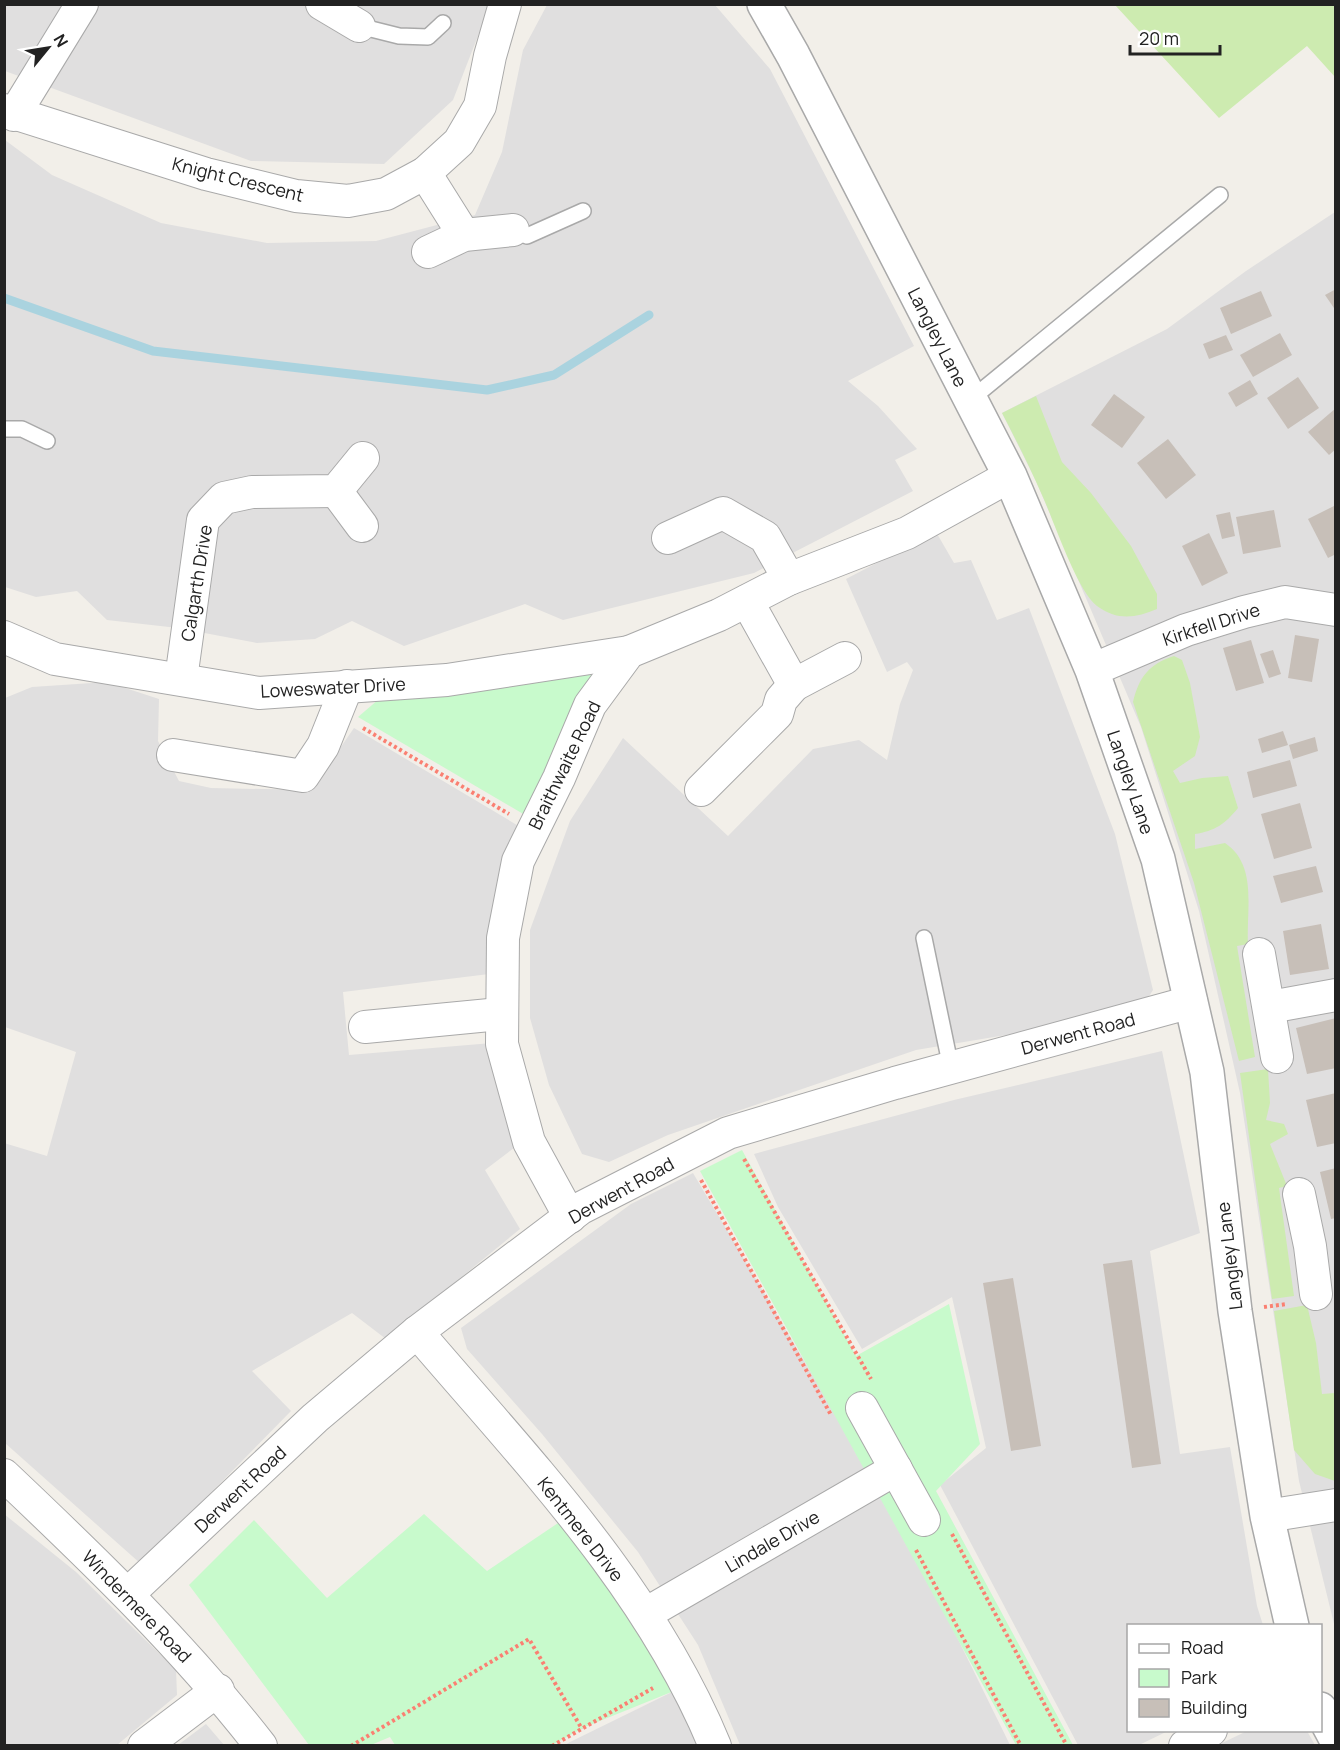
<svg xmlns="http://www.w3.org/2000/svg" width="1340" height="1750" font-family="Manrope,sans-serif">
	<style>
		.residential { fill: #e0dfdf }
		.grass { fill: #cdebb0 }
		.park { fill: #c8facc }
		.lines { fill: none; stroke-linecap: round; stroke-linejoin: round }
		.stream { stroke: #aad3df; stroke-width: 9 }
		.building { fill: #c7bfb8 }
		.service-casing { stroke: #a9a9a9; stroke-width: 18 }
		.minor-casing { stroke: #a9a9a9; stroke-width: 34 }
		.tertiary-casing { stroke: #a9a9a9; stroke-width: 36 }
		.path { stroke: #fa8072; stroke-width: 4; stroke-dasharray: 3 3; stroke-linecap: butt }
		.service { stroke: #fff; stroke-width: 15 }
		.minor { stroke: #fff; stroke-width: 32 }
		.tertiary { stroke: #fff; stroke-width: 33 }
		.labels { text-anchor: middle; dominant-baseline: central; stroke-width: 5; stroke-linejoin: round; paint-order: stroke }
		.street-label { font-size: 18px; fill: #222; stroke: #fff }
	</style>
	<rect width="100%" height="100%" fill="#f2efe9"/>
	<g class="residential">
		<polygon points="4,5 490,5 453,100 384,164 251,161 5,71"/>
		<polygon points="547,5 715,5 770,69 914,346 848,381 878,406 917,449 895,460 913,491 754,573 563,620 525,604 404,646 352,621 315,639 257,643 178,628 107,620 77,591 36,597 5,587 5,140 52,175 161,223 267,243 376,241 475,215 502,152 523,50"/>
		<polygon points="1335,212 1335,1628 1299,1481 1240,1093 1199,911 1141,727 1036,481 1002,413 1167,329 1246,271"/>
		<polygon points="936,532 954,563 971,560 997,620 1029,608 1115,834 1153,990 1138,1013 916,1050 668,1135 609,1162 582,1154 549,1085 530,1018 530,930 570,821 623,738 728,836 813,749 859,740 887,760 900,704 913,670 907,662 887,672 846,579"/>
		<polygon points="107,682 159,699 158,741 179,781 211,788 311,790 354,728 522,828 489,974 343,992 349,1055 492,1043 523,1141 485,1170 520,1229 386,1339 352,1313 252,1371 291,1411 141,1564 5,1443 4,1143 47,1156 76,1052 5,1027 5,698 32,687"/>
		<polygon points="1162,1051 1200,1233 1150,1251 1180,1454 1230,1447 1257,1606 1263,1625 1128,1626 1128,1730 1168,1731 1139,1745 1078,1745 940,1485 986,1448 952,1297 862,1349 778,1207 754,1154 954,1100"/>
		<polygon points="693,1173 854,1445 953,1629 1010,1745 740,1745 698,1645 638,1552 542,1434 467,1349 461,1328 631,1204"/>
		<polygon points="4,1514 76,1572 176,1670 177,1695 117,1745 5,1745"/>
		<polygon points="674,1691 700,1746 563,1746 570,1742"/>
		<polygon points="206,1724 224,1745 178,1745"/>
		<polygon points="1247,1731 1307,1731 1315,1745 1218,1745"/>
	</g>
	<g class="grass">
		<polygon points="1115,5 1335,5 1335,77 1307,46 1219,118"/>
		<path d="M1036,396L1062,462L1091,493L1131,546L1157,594V609C1136,618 1117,621 1097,606C1077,591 1054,521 1042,495C1030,467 1016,440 1002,413Z"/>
		<path d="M1174,656L1182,660L1190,683L1200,737L1195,756L1173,771L1180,783L1202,778L1228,776L1238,808C1225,824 1215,831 1195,834V849L1225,843C1258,865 1246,910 1248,944L1237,946L1255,1057L1239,1061L1194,883L1133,702C1139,677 1149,664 1174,656Z"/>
		<polygon points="1268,1069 1270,1103 1266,1120 1284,1124 1288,1134 1270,1144 1287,1186 1279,1188 1294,1296 1272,1299 1240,1073"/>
		<polygon points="1307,1305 1316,1343 1322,1394 1335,1393 1335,1481 1315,1474 1294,1450 1274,1311"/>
	</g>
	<g class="park">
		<polygon points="580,668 598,680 525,815 358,717 386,693"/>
		<polygon points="742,1150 856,1356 949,1304 980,1444 936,1491 1073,1745 1016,1745 700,1171"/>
		<polygon points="424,1514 487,1571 564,1519 674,1691 585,1727 552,1745 395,1745 390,1737 371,1745 309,1745 189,1585 254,1520 327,1598"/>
	</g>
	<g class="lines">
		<polyline class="stream" points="4,298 153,351 487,390 554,375 649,315"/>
	</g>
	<g class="building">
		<polygon points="1336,289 1336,311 1325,295"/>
		<polygon points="1261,291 1272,316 1231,334 1220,308"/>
		<polygon points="1280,333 1292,355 1253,377 1240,355"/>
		<polygon points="1226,335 1233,350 1209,359 1203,344"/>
		<polygon points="1298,377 1319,408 1288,429 1267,398"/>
		<polygon points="1250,380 1258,394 1236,407 1228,393"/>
		<polygon points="1114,394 1145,417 1122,448 1091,425"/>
		<polygon points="1336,408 1336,449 1329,455 1308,432"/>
		<polygon points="1168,439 1196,475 1166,499 1137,463"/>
		<polygon points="1336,505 1336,554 1328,558 1308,519"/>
		<polygon points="1274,510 1281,547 1243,554 1236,517"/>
		<polygon points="1230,512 1235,536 1222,539 1216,515"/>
		<polygon points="1209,533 1228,573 1202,586 1182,546"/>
		<polygon points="1295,635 1319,639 1312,682 1288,678"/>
		<polygon points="1251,640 1264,683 1236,691 1223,648"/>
		<polygon points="1273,650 1281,674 1269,678 1260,654"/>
		<polygon points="1283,731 1288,745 1262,753 1258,739"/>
		<polygon points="1315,737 1318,751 1293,759 1289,745"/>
		<polygon points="1290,760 1297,786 1253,798 1247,772"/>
		<polygon points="1300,803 1312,848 1274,859 1261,814"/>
		<polygon points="1316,866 1323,892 1281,903 1273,876"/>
		<polygon points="1321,924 1329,969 1290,975 1283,931"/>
		<polygon points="1336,1018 1336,1068 1307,1074 1296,1028"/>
		<polygon points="1336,1093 1336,1143 1317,1147 1306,1100"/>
		<polygon points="1336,1168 1336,1218 1331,1219 1320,1172"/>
		<polygon points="1132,1260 1161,1464 1132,1468 1103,1264"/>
		<polygon points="1013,1278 1041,1446 1011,1451 983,1283"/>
	</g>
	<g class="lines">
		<defs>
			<g id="service">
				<polyline points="359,26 399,36 428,37 443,23"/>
				<polyline points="513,230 527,236 583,211"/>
				<polyline points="970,400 1220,195"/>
				<polyline points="4,429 22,429 47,441"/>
				<polyline points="924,938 951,1068"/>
			</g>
			<g id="minor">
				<polyline points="322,4 359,26"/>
				<polyline points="4,110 206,174 296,196 348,201 386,194 425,173 459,142 480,106 490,56 505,4"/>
				<polyline points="14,115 82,4"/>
				<polyline points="425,173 464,235"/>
				<polyline points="428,252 464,235 513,230"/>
				<polyline points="336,491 362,526"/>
				<polyline points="668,538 723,513 765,537 789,579"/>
				<polyline points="747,601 794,685 845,658"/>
				<polyline points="4,637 55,659 259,693 447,680 629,652"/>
				<polyline points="1092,670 1186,630 1244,612 1285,602 1336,610"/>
				<polyline points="181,679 203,520 224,498 252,492 336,491 363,458"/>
				<polyline points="173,755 303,776 323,746 347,686"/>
				<polyline points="701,790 777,714 781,700 794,685"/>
				<polyline points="1259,954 1277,1057"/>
				<polyline points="1270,1007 1336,995"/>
				<polyline points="365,1027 500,1014"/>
				<polyline points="1299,1194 1310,1246 1316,1294"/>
				<polyline points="570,1217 529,1142 502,1044 503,938 518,861 559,778 590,705 629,652 719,615 789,579 907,533 1010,476"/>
				<path d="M417,1332C527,1461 649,1586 715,1746"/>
				<polyline points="862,1408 924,1520"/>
				<path d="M4,1475C95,1561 184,1647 261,1746"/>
				<polyline points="1267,1516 1336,1505"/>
				<polyline points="128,1594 315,1418 417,1332 581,1208 728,1133 895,1083 1191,1002"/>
				<polyline points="647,1613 896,1469"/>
				<polyline points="144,1746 218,1690"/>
				<polyline points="1185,1746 1211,1730"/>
			</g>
			<g id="tertiary">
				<polyline points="764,4 793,55 1010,476 1092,670 1158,859 1207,1072 1235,1311 1267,1516 1292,1626"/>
				<polyline points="1320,1709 1336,1739"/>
			</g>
		</defs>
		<use href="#service" class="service-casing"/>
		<use href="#minor" class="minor-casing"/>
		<use href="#tertiary" class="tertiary-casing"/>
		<g class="path">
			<polyline points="363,728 509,814"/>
			<polyline points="744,1159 871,1379"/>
			<polyline points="701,1180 831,1415"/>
			<polyline points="1264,1307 1287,1304"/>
			<polyline points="952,1534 1067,1746"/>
			<polyline points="916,1550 1021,1746"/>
			<polyline points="351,1746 529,1639 582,1729"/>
			<polyline points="552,1746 653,1688"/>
		</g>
		<use href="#service" class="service"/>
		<use href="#minor" class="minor"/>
		<use href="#tertiary" class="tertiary"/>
	</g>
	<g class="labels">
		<g class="street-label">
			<text transform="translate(238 179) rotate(14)">Knight Crescent</text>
			<text transform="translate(938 337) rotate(63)">Langley Lane</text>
			<text transform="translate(196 583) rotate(-81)">Calgarth Drive</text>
			<text transform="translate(1211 624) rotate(-18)">Kirkfell Drive</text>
			<text transform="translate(333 687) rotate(-3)">Loweswater Drive</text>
			<text transform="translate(564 765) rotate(-64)">Braithwaite Road</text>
			<text transform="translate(1131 782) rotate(71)">Langley Lane</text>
			<text transform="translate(1078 1033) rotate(-15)">Derwent Road</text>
			<text transform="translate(621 1190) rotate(-29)">Derwent Road</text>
			<text transform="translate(1229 1256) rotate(-97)">Langley Lane</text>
			<text transform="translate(240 1489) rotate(-43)">Derwent Road</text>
			<text transform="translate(581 1529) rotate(52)">Kentmere Drive</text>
			<text transform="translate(772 1541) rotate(-30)">Lindale Drive</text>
			<text transform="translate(137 1606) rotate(46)">Windermere Road</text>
		</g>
	</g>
	<rect width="1340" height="1750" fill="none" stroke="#222222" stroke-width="12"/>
	<rect x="1127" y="1624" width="195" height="108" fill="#ffffff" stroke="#a7a7a7" stroke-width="1.5"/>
	<rect x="1139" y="1644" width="30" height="9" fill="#ffffff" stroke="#a7a7a7" stroke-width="1.5"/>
	<text x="1181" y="1654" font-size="18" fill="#222222">Road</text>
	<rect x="1139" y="1669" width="30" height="18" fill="#c8facc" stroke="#a7a7a7" stroke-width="1.5"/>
	<text x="1181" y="1684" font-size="18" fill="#222222">Park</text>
	<rect x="1139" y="1699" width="30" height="18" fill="#c7bfb8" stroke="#a7a7a7" stroke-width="1.5"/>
	<text x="1181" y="1714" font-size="18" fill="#222222">Building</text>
	<g transform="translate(48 48) rotate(60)" stroke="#ffffff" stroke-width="4.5" paint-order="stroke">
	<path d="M0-4.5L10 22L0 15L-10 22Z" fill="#222222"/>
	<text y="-9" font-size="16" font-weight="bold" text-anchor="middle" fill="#222222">N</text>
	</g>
	<path d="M1130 45v9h90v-9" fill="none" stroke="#222222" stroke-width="3"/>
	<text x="1139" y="45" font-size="18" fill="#222222" stroke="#ffffff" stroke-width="4.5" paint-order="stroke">20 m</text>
</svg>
